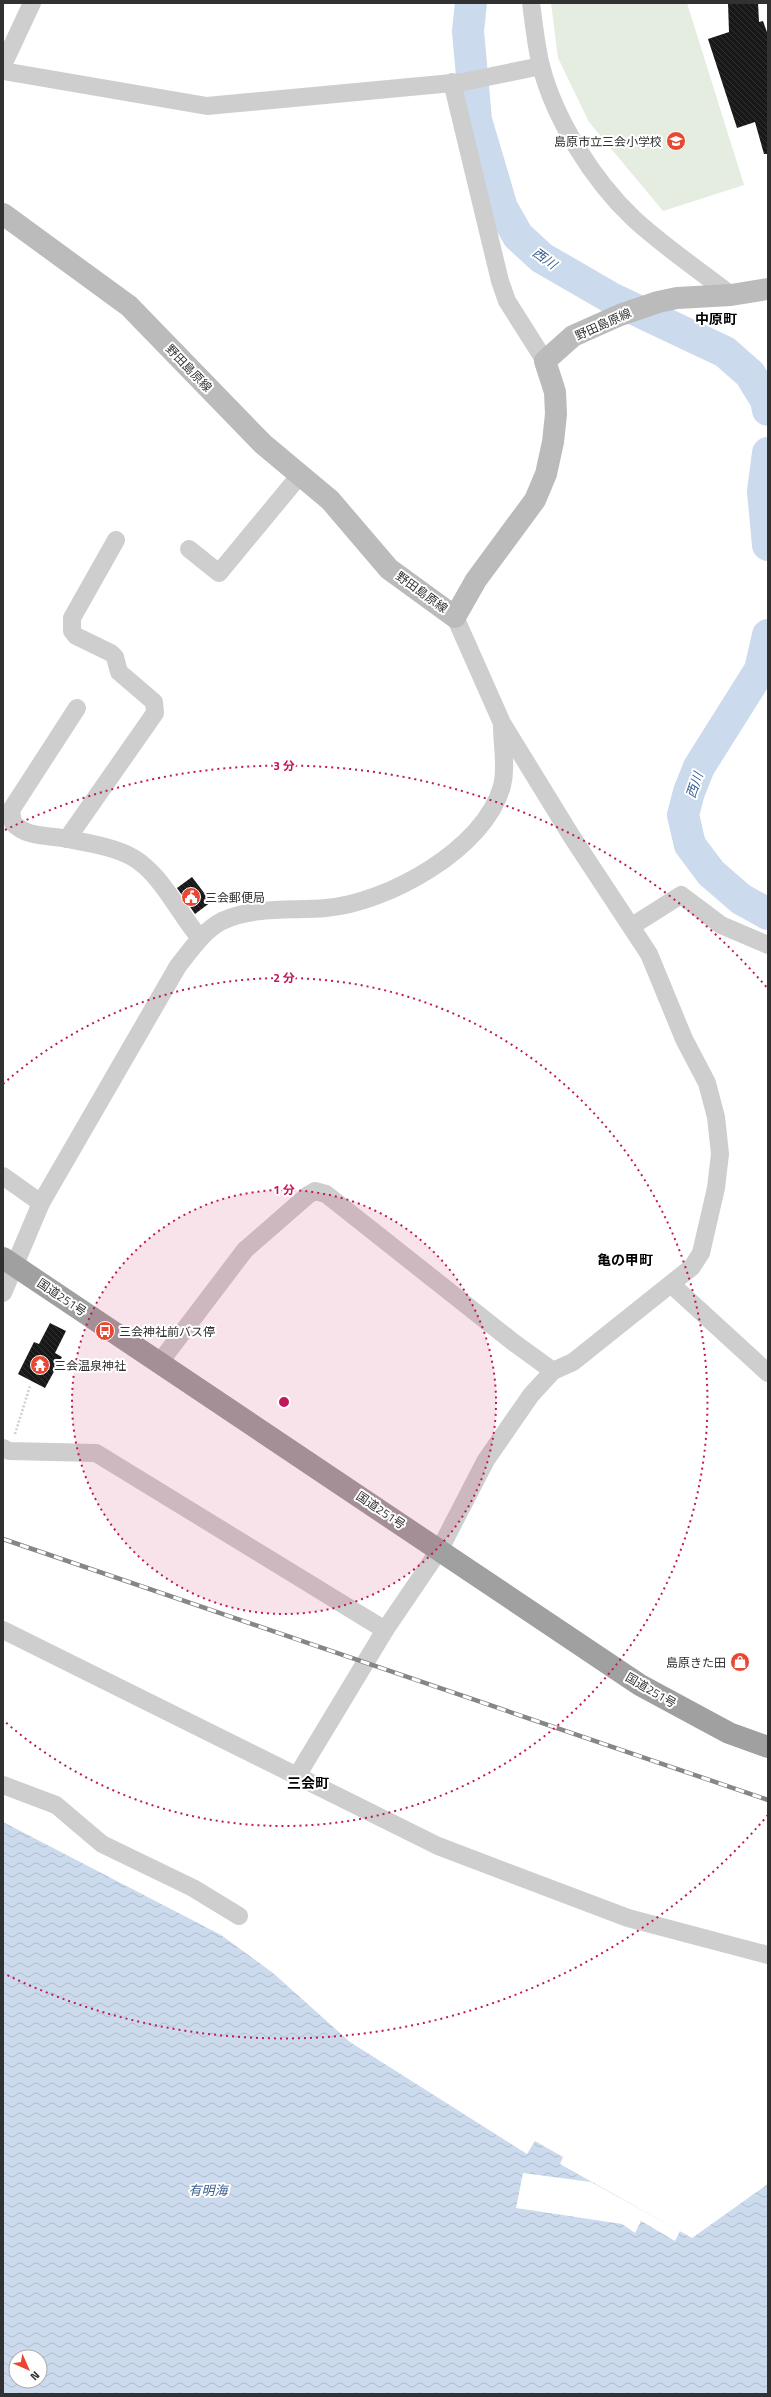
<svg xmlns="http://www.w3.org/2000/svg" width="771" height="2397" font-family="'Titillium Web','Noto Sans JP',sans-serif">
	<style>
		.green { fill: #e4eddf }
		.water { fill: url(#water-waves); fill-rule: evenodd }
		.pier { fill: #fff }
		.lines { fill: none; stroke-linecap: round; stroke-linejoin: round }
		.river { stroke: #cbdaed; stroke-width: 32 }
		.building { fill: url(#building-back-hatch) }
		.path { stroke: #cecece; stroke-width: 2.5; stroke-dasharray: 2 2; stroke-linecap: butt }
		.minor { stroke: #cecece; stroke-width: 18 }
		.secondary { stroke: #bbb; stroke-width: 22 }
		.trunk { stroke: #a0a0a0; stroke-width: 22 }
		.rail-casing { stroke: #868686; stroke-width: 4.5 }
		.rail { stroke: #fff; stroke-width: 3; stroke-dasharray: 9; stroke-linecap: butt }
		.ring { fill: none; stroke: #c2185b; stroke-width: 2; stroke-dasharray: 2 4 }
		.labels { text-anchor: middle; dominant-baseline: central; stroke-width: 4; stroke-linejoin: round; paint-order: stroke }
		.poi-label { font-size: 12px; fill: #313131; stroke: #fff; text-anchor: start }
		.street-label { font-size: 12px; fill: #313131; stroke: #fff }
		.water-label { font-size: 13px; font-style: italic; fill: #3d6294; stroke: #fff }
		.quarter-label { font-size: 14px; font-weight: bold; fill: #000; stroke: #fff }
		.centre { fill: #c2185b; stroke: #fff; stroke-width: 2 }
		.ring-label { font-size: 12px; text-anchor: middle; font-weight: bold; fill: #c2185b; stroke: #fff; stroke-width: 4; stroke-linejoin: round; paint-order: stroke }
	</style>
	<defs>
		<pattern id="water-waves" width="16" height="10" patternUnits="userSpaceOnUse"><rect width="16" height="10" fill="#cbdaed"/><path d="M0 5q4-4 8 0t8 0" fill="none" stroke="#afbccc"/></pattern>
		<pattern id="building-back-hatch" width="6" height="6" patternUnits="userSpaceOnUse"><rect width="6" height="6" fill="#181818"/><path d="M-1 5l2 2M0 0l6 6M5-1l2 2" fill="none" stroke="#313131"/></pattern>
	</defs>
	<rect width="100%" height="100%" fill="#fff"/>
	<polygon class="green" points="551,3 687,3 744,185 663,211 589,122 558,58"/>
	<path class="water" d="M3,1822L221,1935L273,1973L350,2042L527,2154L535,2141L563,2157L560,2164L692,2238L768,2184V2394H3ZM16,2357H40V2381H16Z"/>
	<polygon class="pier" points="523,2173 591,2182 680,2231 675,2241 641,2221 635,2233 622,2224 516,2208"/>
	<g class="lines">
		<g class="river">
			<polyline points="471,3 468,31 476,120 502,208 518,236 542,258 613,299 725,352 750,374 766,400 768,410"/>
			<polyline points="768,453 763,491 768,545"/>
			<polyline points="768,635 760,670 699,767 689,792 683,815 690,845 711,873 741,899 768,914"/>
		</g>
	</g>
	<g class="building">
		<polygon points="728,3 758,3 759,22 763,21 768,35 768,154 764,154 755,122 737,128 708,39 729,32"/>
		<polygon points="192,877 211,902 195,914 177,888"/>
		<polygon points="50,1323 66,1331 55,1353 62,1357 45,1388 18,1374 34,1342 39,1344"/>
	</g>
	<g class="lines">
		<polyline class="path" points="15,1434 30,1386"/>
		<g class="minor">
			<path d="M531,3C534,24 536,46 541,66C555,120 593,180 633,218C663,246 699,270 731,295"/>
			<polyline points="3,65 32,3"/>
			<polyline points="3,71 207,106 463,82 541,66"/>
			<polyline points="452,82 500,281 507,301 545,361"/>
			<polyline points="189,549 219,573 300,475"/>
			<path d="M77,708L11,810L13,823C27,838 49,835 68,839C88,843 114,847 132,857C162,874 178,913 200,938"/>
			<polyline points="67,839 155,713 154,702 119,672 115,657 111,653 76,636 72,631 72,618 116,540"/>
			<polyline points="632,926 681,895 721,925 768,945"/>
			<polyline points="3,1176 41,1203"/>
			<polyline points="672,1285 768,1373"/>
			<path d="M3,1293L41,1203L178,966C191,950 203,931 222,921C254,906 292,911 326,908C387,903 485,849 502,786C507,766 502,746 502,726"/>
			<polyline points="160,1362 245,1250 308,1195 315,1191 326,1194 513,1342 553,1371"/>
			<polyline points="3,1448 9,1451 96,1453 385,1630"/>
			<polyline points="3,1630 438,1846 628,1918 768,1955"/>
			<polyline points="297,1776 385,1630 440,1549 486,1460 531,1395 553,1371 573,1362 692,1267 701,1253 716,1188 720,1154 716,1117 707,1083 684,1039 649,954 572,837 502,723 455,617"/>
			<polyline points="3,1785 56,1805 102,1844 193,1888 239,1916"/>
		</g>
		<polyline class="secondary" points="3,214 129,306 263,444 330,500 389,569 455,617 476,580 535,500 546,474 553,442 556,414 555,392 545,361 573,336 620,315 658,302 677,298 731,295 768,289"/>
		<polyline class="trunk" points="3,1258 640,1685 729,1733 768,1747"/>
		<defs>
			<polyline id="rail" points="3,1539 768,1800"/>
		</defs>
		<use href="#rail" class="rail-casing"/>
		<use href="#rail" class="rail"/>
	</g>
	<circle cx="284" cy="1402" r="212" fill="#c2185b" fill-opacity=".12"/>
	<g class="ring">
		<circle cx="284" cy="1402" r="212"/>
		<path d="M3 1084A424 424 0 1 1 3 1720"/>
		<path d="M768 1815A636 636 0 0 1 5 1974M5 830A636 636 0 0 1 768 989"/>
	</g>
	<defs>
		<symbol id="school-disc" viewBox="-11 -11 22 22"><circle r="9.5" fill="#e74733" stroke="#fff"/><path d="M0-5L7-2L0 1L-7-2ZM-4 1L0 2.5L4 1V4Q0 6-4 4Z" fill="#fff"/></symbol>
		<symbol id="civic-disc" viewBox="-11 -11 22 22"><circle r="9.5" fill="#e74733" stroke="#fff"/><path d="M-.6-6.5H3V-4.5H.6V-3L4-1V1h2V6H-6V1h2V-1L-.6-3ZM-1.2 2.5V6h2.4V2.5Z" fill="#fff"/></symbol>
		<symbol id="bus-disc" viewBox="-11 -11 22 22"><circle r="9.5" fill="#e74733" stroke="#fff"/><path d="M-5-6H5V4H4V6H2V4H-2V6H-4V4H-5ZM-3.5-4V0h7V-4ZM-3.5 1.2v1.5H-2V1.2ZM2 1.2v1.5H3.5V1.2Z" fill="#fff"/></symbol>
		<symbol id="temple-disc" viewBox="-11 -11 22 22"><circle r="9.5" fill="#e74733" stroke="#fff"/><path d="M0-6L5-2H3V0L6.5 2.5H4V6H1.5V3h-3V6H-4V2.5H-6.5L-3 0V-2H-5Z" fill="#fff"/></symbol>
		<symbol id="shop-disc" viewBox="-11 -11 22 22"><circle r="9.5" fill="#e74733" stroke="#fff"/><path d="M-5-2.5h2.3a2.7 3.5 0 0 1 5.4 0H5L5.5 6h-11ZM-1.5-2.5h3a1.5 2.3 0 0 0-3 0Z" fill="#fff"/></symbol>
	</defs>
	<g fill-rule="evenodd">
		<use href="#school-disc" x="665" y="130" width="22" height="22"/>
		<use href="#civic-disc" x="180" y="886" width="22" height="22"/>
		<use href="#bus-disc" x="94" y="1320" width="22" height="22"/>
		<use href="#temple-disc" x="29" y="1354" width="22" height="22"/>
		<use href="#shop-disc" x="729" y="1651" width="22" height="22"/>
	</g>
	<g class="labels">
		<g class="poi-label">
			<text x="662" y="141" text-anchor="end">島原市立三会小学校</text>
			<text x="205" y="897">三会郵便局</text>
			<text x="119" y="1331">三会神社前バス停</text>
			<text x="54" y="1365">三会温泉神社</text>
			<text x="726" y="1662" text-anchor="end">島原きた田</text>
		</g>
		<g class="street-label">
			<text transform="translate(603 324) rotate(-24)">野田島原線</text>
			<text transform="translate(189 368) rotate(46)">野田島原線</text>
			<text transform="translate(422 592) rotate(36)">野田島原線</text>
			<text transform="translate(62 1297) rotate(34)">国道251号</text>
			<text transform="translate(381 1510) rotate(34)">国道251号</text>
			<text transform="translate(651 1690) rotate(30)">国道251号</text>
		</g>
		<g class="water-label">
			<text transform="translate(545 258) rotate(36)">西川</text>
			<text transform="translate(694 785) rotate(-71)">西川</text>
			<text x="208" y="2190">有明海</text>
		</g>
		<g class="quarter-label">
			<text x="716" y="318">中原町</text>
			<text x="625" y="1259">亀の甲町</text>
			<text x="308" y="1782">三会町</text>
		</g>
	</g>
	<circle cx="284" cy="1402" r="6" class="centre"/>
	<g class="ring-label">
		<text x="284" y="770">3 分</text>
		<text x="284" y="982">2 分</text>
		<text x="284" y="1194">1 分</text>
	</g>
	<rect width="771" height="2397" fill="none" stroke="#313131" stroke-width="8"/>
	<g transform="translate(28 2369) rotate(135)"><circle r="19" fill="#ffffff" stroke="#adadad"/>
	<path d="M0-3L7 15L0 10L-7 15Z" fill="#e74733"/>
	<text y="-6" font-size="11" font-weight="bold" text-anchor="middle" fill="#313131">N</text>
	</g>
</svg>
